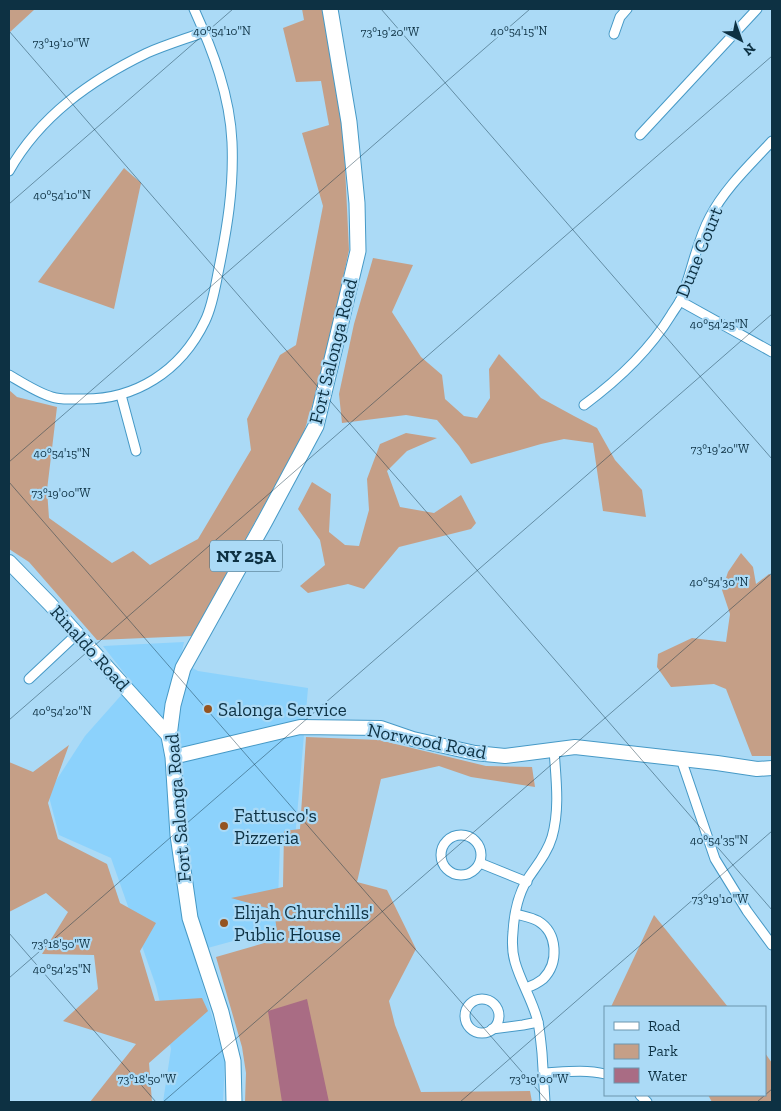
<svg xmlns="http://www.w3.org/2000/svg" width="781" height="1111" font-family="'Zilla Slab',serif">
	<style>
		.built { fill: #8cd2fc }
		.green { fill: #c59f87 }
		.water { fill: #a96c84 }
		.lines { fill: none; stroke-linecap: round; stroke-linejoin: round }
		.street-casing { stroke: #4699c6; stroke-width: 11 }
		.secondary-casing { stroke: #4699c6; stroke-width: 16 }
		.primary-casing { stroke: #4699c6; stroke-width: 17 }
		.street { stroke: #fff; stroke-width: 9 }
		.secondary { stroke: #fff; stroke-width: 14 }
		.primary { stroke: #fff; stroke-width: 15 }
		.ticks { fill: none; stroke: #0d3143; stroke-width: 1; stroke-opacity: 0.45 }
		.poi-dot { fill: #955420; stroke: #abdaf6; stroke-width: 2 }
		.labels { text-anchor: middle; dominant-baseline: central; stroke-width: 4.5; stroke-linejoin: round; paint-order: stroke }
		.shield { fill: #abdaf6; stroke: #3c6479; stroke-width: 1 }
		.shield-label { font-size: 18px; font-weight: bold; fill: #0d3143 }
		.street-label { font-size: 19px; fill: #0d3143; stroke: #abdaf6 }
		.poi-label { font-size: 19px; fill: #0d3143; stroke: #abdaf6; text-anchor: start }
		.ticks-label { font-size: 12px; text-anchor: middle; fill: #0d3143; stroke: #abdaf6; stroke-width: 4.5; stroke-linejoin: round; paint-order: stroke }
	</style>
	<rect width="100%" height="100%" fill="#abdaf6"/>
	<polygon class="built" points="184,642 180,661 198,671 308,688 295,839 280,844 277,929 193,952 225,1060 223,1102 163,1102 171,1049 156,986 111,858 59,835 48,793 85,736 132,683 103,646"/>
	<g class="green">
		<polygon points="9,9 35,9 9,33"/>
		<polygon points="302,9 322,9 343,125 349,250 324,368 303,435 192,636 97,640 29,562 9,549 9,390 17,397 57,407 47,490 49,518 112,563 133,551 150,565 198,539 251,450 247,419 280,355 296,345 323,206 302,133 329,125 321,81 296,82 283,28 304,20"/>
		<polygon points="124,168 141,183 114,309 38,282"/>
		<polygon points="373,258 413,265 392,312 421,357 442,375 445,399 464,416 477,418 490,398 489,369 499,354 541,398 574,416 597,428 615,460 642,490 646,517 603,511 593,443 564,439 541,444 471,464 459,446 437,420 406,415 342,423 339,394 354,324"/>
		<polygon points="406,433 437,438 407,451 387,471 400,507 434,513 461,495 476,523 471,529 399,547 364,589 348,584 308,593 300,586 325,565 320,540 298,509 312,482 331,494 329,532 345,545 359,546 369,510 367,479 380,444"/>
		<polygon points="741,553 753,567 756,584 769,574 772,576 772,756 752,756 726,689 714,684 671,687 657,667 658,654 692,638 726,642 730,614 722,590 728,572"/>
		<polygon points="306,737 379,740 486,766 532,767 535,787 471,777 439,766 381,779 357,882 387,890 416,949 389,1001 395,1025 421,1092 530,1091 532,1102 245,1102 246,1073 242,1047 216,957 278,939 274,910 231,898 283,887 284,831 300,829"/>
		<polygon points="69,745 48,803 58,839 107,864 120,903 156,923 140,951 155,1001 202,998 208,1011 149,1063 152,1102 90,1102 136,1044 63,1021 98,989 94,955 42,954 68,912 46,893 9,912 9,762 33,772"/>
		<polygon points="654,915 728,1007 611,1007"/>
		<polygon points="765,1053 772,1063 772,1102 712,1102 708,1095 765,1095"/>
	</g>
	<polygon class="water" points="307,999 329,1102 282,1102 268,1011"/>
	<g class="lines">
		<defs>
			<g id="street">
				<polyline points="614,34 620,17 627,9"/>
				<polyline points="640,135 757,9"/>
				<path d="M9,171C40,116 91,80 147,53C165,45 185,39 204,32"/>
				<polyline points="680,301 772,352"/>
				<path d="M9,375C21,382 38,393 52,397C60,400 70,399 79,399C135,401 181,371 205,321C212,307 215,289 218,273C227,229 234,188 232,142C230,96 213,51 194,9"/>
				<polyline points="121,395 136,451"/>
				<path d="M584,405C618,380 649,351 671,315C674,310 678,305 681,299C692,272 696,243 710,217C725,188 750,165 772,141"/>
				<polyline points="29,679 77,634"/>
				<polyline points="681,759 715,859 747,911 772,945"/>
				<circle cx="461" cy="855" r="20"/>
				<polyline points="480,863 527,882"/>
				<path d="M516,914C523,916 531,917 538,921C558,933 559,963 543,979C538,983 532,986 526,988"/>
				<circle cx="482" cy="1016" r="17"/>
				<polyline points="492,1029 523,1025 538,1022"/>
				<path d="M544,1073C564,1072 585,1069 605,1074"/>
				<polyline points="640,1095 647,1102"/>
				<path d="M545,1102C544,1086 543,1069 542,1053C541,1043 540,1032 538,1022C533,1001 521,983 515,962C512,952 512,942 513,932C514,915 518,895 527,880C536,866 547,854 552,837C560,809 556,779 554,750"/>
			</g>
			<g id="secondary">
				<polyline points="9,562 50,604 169,736"/>
				<polyline points="173,757 300,727 381,728 413,739 475,753 505,756 575,747 717,763 757,769 772,768"/>
			</g>
			<polyline id="primary" points="234,1102 233,1061 221,1012 190,918 178,835 173,757 169,736 173,705 183,668 265,521 316,426 358,251 357,203 349,122 330,9"/>
		</defs>
		<use href="#street" class="street-casing"/>
		<use href="#secondary" class="secondary-casing"/>
		<use href="#primary" class="primary-casing"/>
		<use href="#street" class="street"/>
		<use href="#secondary" class="secondary"/>
		<use href="#primary" class="primary"/>
	</g>
	<path class="ticks" d="M381,9L772,459M9,31L772,910M9,204L233,9M9,462L530,9M9,482L548,1102M9,720L772,56M9,933L156,1102M9,978L772,314M163,1102L772,573M460,1102L772,831M757,1102L772,1089"/>
	<g class="poi-dot">
		<circle cx="208" cy="709" r="5"/>
		<circle cx="224" cy="826" r="5"/>
		<circle cx="224" cy="923" r="5"/>
	</g>
	<g class="labels">
		<rect class="shield" x="210" y="540.5" width="72" height="31" rx="4"/>
		<g class="shield-label">
			<text x="246" y="556">NY 25A</text>
		</g>
		<g class="street-label">
			<text transform="translate(699 252) rotate(-68)">Dune Court</text>
			<text transform="translate(333 351) rotate(-76)">Fort Salonga Road</text>
			<text transform="translate(90 648) rotate(48)">Rinaldo Road</text>
			<text transform="translate(427 741) rotate(11)">Norwood Road</text>
			<text transform="translate(178 808) rotate(-95)">Fort Salonga Road</text>
		</g>
		<g class="poi-label">
			<text x="218" y="709">Salonga Service</text>
			<text x="234" y="815">Fattusco's<tspan x="234" dy="22">Pizzeria</tspan></text>
			<text x="234" y="912">Elijah Churchills'<tspan x="234" dy="22">Public House</tspan></text>
		</g>
	</g>
	<g class="ticks-label">
		<text x="222" y="35">40°54'10"N</text>
		<text x="519" y="35">40°54'15"N</text>
		<text x="390" y="36">73°19'20"W</text>
		<text x="61" y="47">73°19'10"W</text>
		<text x="62" y="199">40°54'10"N</text>
		<text x="719" y="328">40°54'25"N</text>
		<text x="720" y="453">73°19'20"W</text>
		<text x="62" y="457">40°54'15"N</text>
		<text x="61" y="497">73°19'00"W</text>
		<text x="719" y="586">40°54'30"N</text>
		<text x="62" y="715">40°54'20"N</text>
		<text x="719" y="844">40°54'35"N</text>
		<text x="720" y="903">73°19'10"W</text>
		<text x="61" y="948">73°18'50"W</text>
		<text x="62" y="973">40°54'25"N</text>
		<text x="147" y="1083">73°18'50"W</text>
		<text x="539" y="1083">73°19'00"W</text>
	</g>
	<rect width="781" height="1111" fill="none" stroke="#0d3143" stroke-width="20"/>
	<rect x="604" y="1006" width="162" height="90" fill="#abdaf6" stroke="#6c96ae"/>
	<rect x="614" y="1022" width="25" height="8" fill="#ffffff" stroke="#6c96ae"/>
	<text x="648" y="1031" font-size="15" fill="#0d3143">Road</text>
	<rect x="614" y="1044" width="25" height="15" fill="#c59f87" stroke="#6c96ae"/>
	<text x="648" y="1056" font-size="15" fill="#0d3143">Park</text>
	<rect x="614" y="1068" width="25" height="15" fill="#a96c84" stroke="#6c96ae"/>
	<text x="648" y="1081" font-size="15" fill="#0d3143">Water</text>
	<g transform="translate(741 40) rotate(139)" stroke="#abdaf6" stroke-width="4" paint-order="stroke">
	<path d="M0-4L9 19L0 12L-9 19Z" fill="#0d3143"/>
	<text y="-8" font-size="14" font-weight="bold" text-anchor="middle" fill="#0d3143">N</text>
	</g>
</svg>
